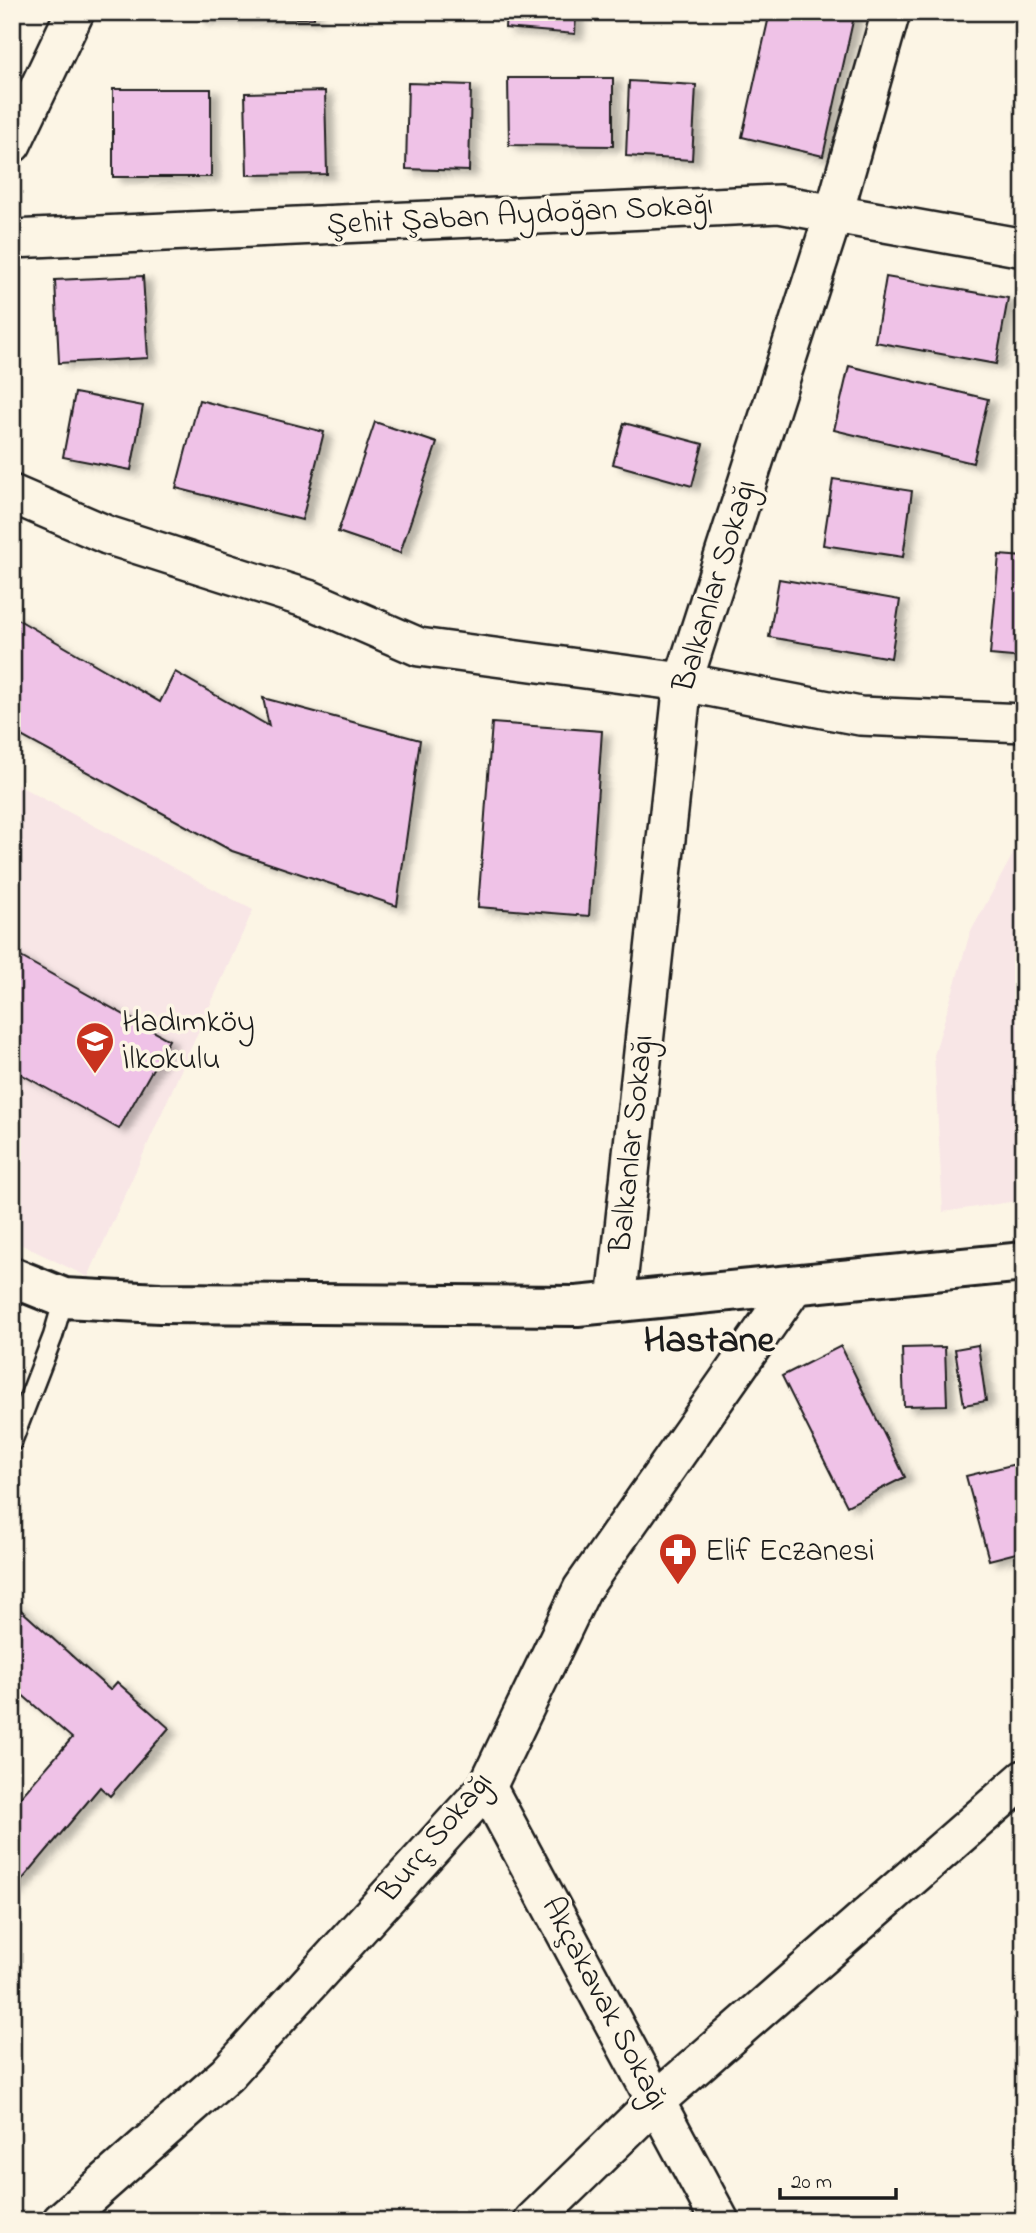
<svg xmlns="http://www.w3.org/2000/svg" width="1036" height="2233" font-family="'Indie Flower',sans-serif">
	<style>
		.built { fill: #f8e6e6 }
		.building { fill: #efc2e7; stroke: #1c1c1c; stroke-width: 2; filter: url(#shadow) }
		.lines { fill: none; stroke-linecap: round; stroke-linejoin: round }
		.lane-casing { stroke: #1c1c1c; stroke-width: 23 }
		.street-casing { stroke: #1c1c1c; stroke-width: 42 }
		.secondary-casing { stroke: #1c1c1c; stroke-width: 44 }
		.lane { stroke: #fcf5e5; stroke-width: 18 }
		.street { stroke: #fcf5e5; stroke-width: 37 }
		.secondary { stroke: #fcf5e5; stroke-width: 38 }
		.labels { text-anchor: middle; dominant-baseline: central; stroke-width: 7; stroke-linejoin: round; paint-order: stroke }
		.street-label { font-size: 32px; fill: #1c1c1c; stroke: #fcf5e5 }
		.poi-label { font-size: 32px; fill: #1c1c1c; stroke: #fcf5e5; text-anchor: start }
		.district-label { font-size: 38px; font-weight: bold; fill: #1c1c1c; stroke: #fcf5e5 }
	</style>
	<defs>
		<filter id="shadow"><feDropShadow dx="8" dy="4.5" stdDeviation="3.5" flood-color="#0004"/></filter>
	</defs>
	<rect width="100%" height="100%" fill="#fcf5e5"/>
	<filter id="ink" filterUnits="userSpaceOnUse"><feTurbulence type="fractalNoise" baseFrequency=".0143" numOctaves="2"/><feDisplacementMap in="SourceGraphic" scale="14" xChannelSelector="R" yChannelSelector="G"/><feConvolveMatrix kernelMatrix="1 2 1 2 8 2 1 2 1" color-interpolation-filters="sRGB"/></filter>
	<g filter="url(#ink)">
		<g class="built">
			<polygon points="12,782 253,910 88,1277 12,1240"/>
			<polygon points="1024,834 1024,1200 943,1212 934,1055 970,933"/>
		</g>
		<g class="building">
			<polygon points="199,12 314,12 314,18 199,19"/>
			<polygon points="506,12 576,12 575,34 505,28"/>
			<polygon points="770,12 855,12 823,156 742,137"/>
			<polygon points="508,78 613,78 613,146 509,145"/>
			<polygon points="629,81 696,85 692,160 626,156"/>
			<polygon points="408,83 471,85 469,171 406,169"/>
			<rect x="113" y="89" width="98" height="88"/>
			<polygon points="325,91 327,174 247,175 245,93"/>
			<polygon points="143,276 148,358 59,363 55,280"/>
			<polygon points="886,277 1008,298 996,364 875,342"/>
			<polygon points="849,366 988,399 973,463 834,430"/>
			<polygon points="75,393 143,406 131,470 63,457"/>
			<polygon points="199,400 324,432 302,520 176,488"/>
			<polygon points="375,422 437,443 400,553 338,532"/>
			<polygon points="624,423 703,444 692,486 613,464"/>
			<polygon points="833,479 912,491 903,557 823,545"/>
			<polygon points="999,555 1024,557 1024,658 990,655"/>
			<polygon points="779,579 900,600 891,658 769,637"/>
			<polygon points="12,616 160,702 175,672 269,726 263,698 420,740 397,906 232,851 12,731"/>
			<polygon points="492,723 602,731 589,916 478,907"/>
			<polygon points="12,952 169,1040 119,1129 12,1069"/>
			<polygon points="978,1345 986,1401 964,1405 955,1349"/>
			<polygon points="841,1346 905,1477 847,1506 782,1376"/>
			<polygon points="945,1347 947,1405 904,1406 902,1348"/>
			<polygon points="1024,1462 1024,1551 989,1560 966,1476"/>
			<polygon points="12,1602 110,1690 117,1682 169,1728 110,1796 100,1787 12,1892 12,1807 72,1738 12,1686"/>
		</g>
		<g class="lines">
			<defs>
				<polyline id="lane" points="12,1442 53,1336 64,1298"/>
				<g id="street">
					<polyline points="12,144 75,12"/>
					<polyline points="12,239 779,204 1024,248"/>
					<polyline points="12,494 107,535 311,600 419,647 683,682 860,716 1024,723"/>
					<polyline points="616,1302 683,682 834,213 891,12"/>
					<polyline points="487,1787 720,2221"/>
					<polyline points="61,2221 227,2074 487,1787 582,1589 795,1285"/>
					<polyline points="533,2221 656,2101 1024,1779"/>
				</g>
				<polyline id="secondary" points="12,1277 64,1298 160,1303 577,1306 1024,1262"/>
			</defs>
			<use href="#lane" class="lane-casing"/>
			<use href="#street" class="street-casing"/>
			<use href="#secondary" class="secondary-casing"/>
			<use href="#lane" class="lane"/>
			<use href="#street" class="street"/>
			<use href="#secondary" class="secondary"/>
		</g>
	</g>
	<defs>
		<symbol id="school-pin" viewBox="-11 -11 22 30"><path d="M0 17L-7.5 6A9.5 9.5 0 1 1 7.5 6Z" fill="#c8321e" stroke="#fcf5e5"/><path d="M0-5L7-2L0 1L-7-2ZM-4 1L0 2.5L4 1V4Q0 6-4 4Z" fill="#fff"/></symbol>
		<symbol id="pharmacy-pin" viewBox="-11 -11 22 30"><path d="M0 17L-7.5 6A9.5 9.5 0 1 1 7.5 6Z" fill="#c8321e" stroke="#fcf5e5"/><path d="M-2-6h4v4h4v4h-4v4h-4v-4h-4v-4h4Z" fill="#fff"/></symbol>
	</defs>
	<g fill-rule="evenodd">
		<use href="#school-pin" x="73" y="1019" width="44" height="60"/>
		<use href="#pharmacy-pin" x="656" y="1530" width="44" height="60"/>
	</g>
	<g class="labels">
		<g class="street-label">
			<text transform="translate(520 216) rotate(-3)">Şehit Şaban Aydoğan Sokağı</text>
			<text transform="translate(716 586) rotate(-73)">Balkanlar Sokağı</text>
			<text transform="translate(633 1144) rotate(-84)">Balkanlar Sokağı</text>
			<text transform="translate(436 1838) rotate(-50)">Burç Sokağı</text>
			<text transform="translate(604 2004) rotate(62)">Akçakavak Sokağı</text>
		</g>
		<g class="poi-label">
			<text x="122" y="1023">Hadımköy<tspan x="122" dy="37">İlkokulu</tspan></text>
			<text x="705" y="1552">Elif Eczanesi</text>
		</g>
		<g class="district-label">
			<text x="709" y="1342">Hastane</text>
		</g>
	</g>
	<rect width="1036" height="2233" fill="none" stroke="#fcf5e5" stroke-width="42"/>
	<rect x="21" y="21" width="994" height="2191" fill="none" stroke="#1c1c1c" stroke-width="2.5" filter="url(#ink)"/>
	<path d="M780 2188v10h116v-10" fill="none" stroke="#1c1c1c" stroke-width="3.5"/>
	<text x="791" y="2188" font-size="21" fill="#1c1c1c" stroke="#fcf5e5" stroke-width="5" paint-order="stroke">20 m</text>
</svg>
